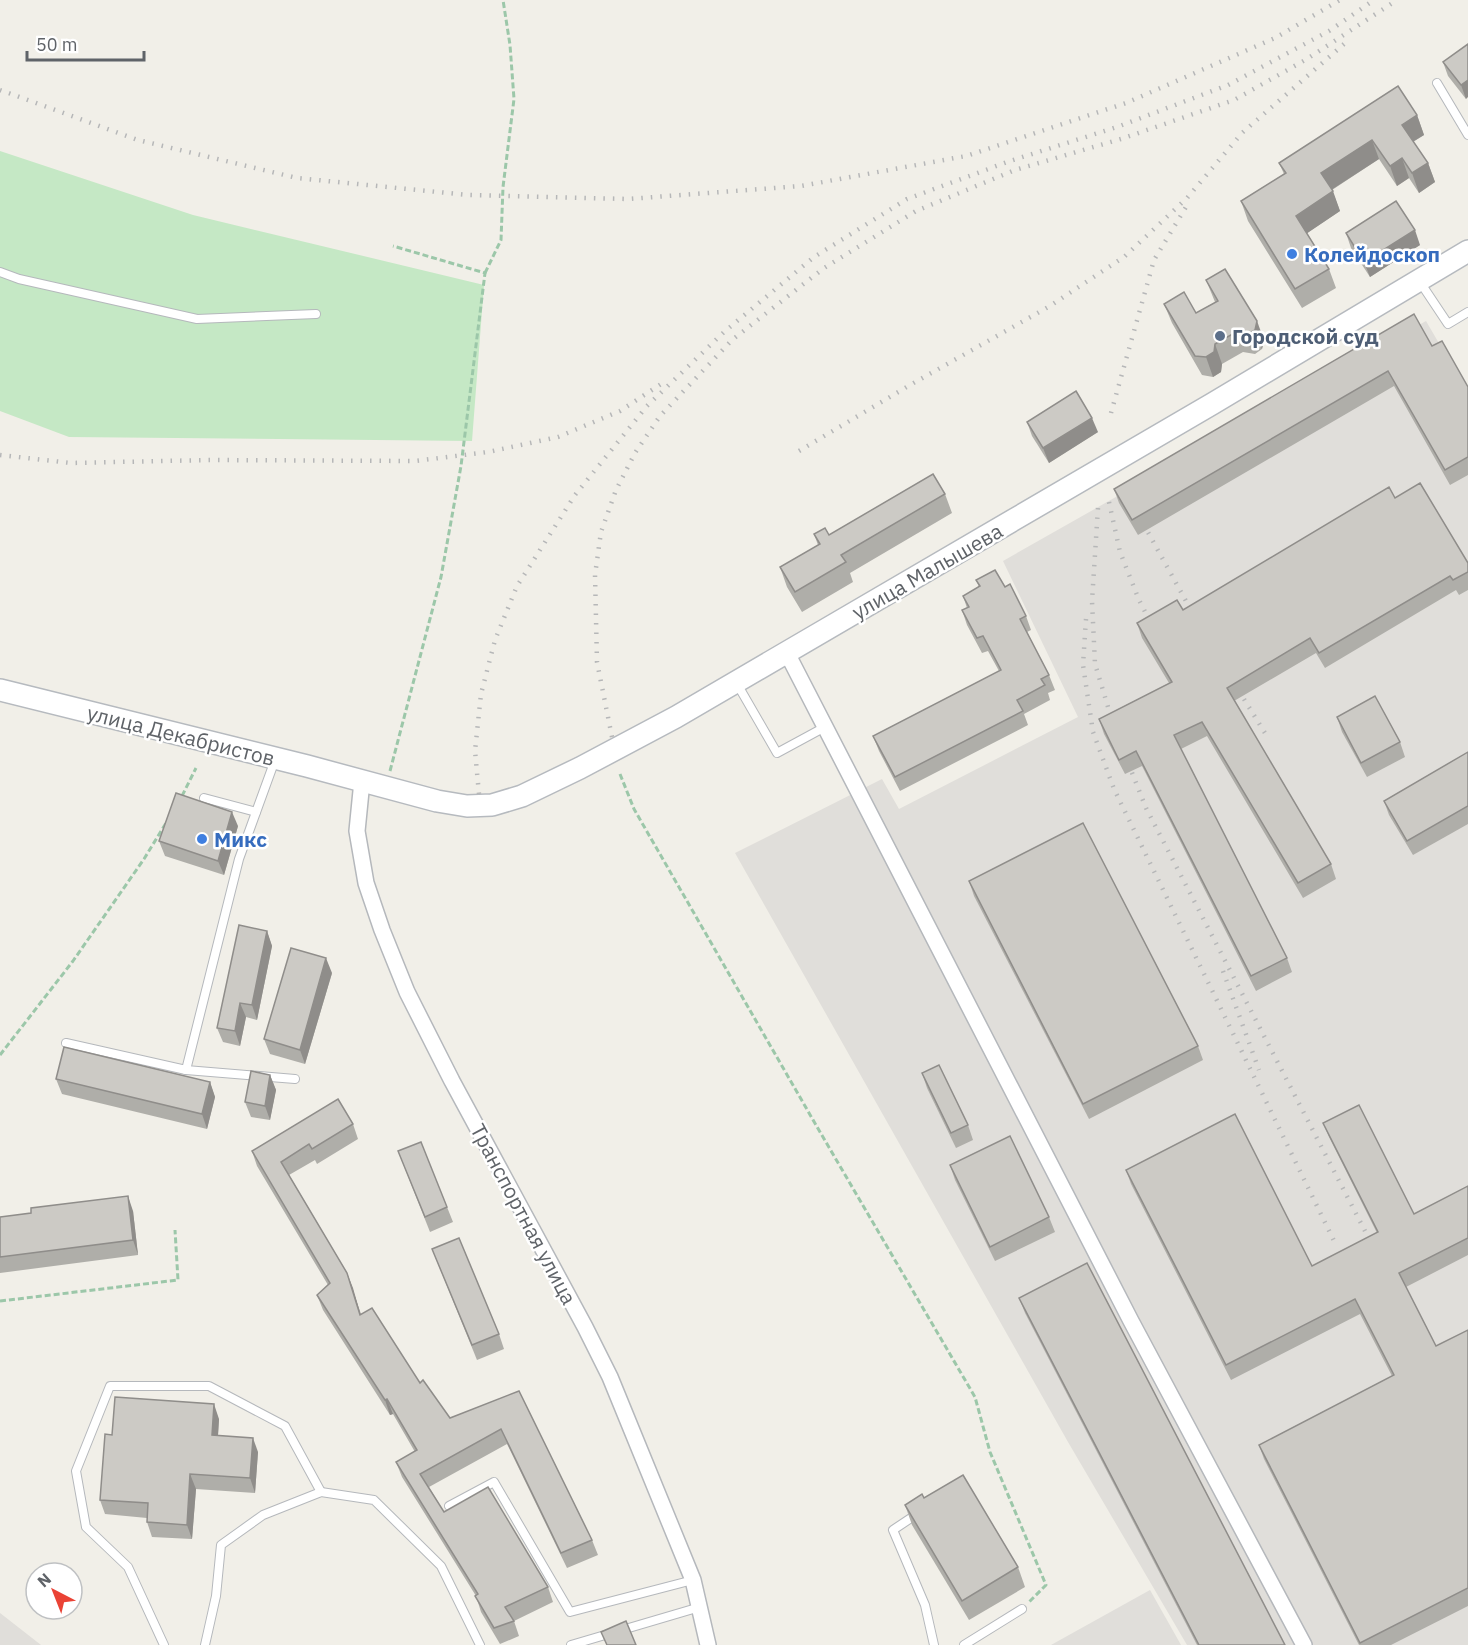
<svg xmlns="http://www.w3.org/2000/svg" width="1468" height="1645" font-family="'IBM Plex Sans',sans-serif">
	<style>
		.industrial { fill: #e0deda }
		.green { fill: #c5e8c5 }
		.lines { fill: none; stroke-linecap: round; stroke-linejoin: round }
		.service-casing { stroke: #b5b8bc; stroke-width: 10 }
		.minor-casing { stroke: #b5b8bc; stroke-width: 18 }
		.secondary-casing { stroke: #b6babf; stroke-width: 24 }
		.path { stroke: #9cc7a9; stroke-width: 3; stroke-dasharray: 6 3; stroke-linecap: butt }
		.service { stroke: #fff; stroke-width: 8 }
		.minor { stroke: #fff; stroke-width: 15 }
		.secondary { stroke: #fff; stroke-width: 21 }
		.rail { stroke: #b6b7b8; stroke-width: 4.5; stroke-dasharray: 1.5 8; stroke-linecap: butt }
		.wall { fill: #afaea9 }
		.shaded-wall { fill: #8f8d8a }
		.building { fill: #cccac5; stroke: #8f8d8a; stroke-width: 1.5 }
		.shop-dot { fill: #3f7fe0; stroke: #fff; stroke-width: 2 }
		.service-dot { fill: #5c6f8a; stroke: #fff; stroke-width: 2 }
		.labels { text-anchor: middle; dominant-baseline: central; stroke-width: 5; stroke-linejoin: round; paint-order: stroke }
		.shop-label { font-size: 21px; font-weight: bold; fill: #366cbe; stroke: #fff; text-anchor: start }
		.service-label { font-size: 21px; font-weight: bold; fill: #4e5e75; stroke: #fff; text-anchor: start }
		.street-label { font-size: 21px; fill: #5f6368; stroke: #fff }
	</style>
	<rect width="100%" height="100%" fill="#f1efe8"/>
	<g class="industrial">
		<polygon points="1426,321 1468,393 1468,1645 1187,1645 1068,1442 735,853 882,779 899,809 1078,717 1003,561"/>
		<polygon points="1150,1590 1181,1645 1051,1645"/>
		<polygon points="0,1613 41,1645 0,1645"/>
	</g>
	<polygon class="green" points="0,151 193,215 484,285 472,441 69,437 0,411"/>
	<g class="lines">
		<defs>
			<g id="service">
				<polyline points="1437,83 1468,135"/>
				<polyline points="0,272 19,279 197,319 316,314"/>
				<polyline points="1420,282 1448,324 1468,312"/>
				<polyline points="736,682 777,753 825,727"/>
				<polyline points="204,798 256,812"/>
				<polyline points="66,1043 186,1070 239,859 275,760"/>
				<polyline points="186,1070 295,1079"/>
				<polyline points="449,1506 494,1482 570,1612 693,1580"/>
				<polyline points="917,1514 893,1530 925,1605 934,1645"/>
				<polyline points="164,1645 128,1567 86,1527 76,1471 110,1386 209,1386 285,1426 321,1492"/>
				<polyline points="205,1645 216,1596 221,1545 263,1515 321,1492 374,1500 441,1566 480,1645"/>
				<polyline points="571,1645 700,1607"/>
				<polyline points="964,1645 1022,1609"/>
			</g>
			<g id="minor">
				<polyline points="787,653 1131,1321 1304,1645"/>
				<polyline points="362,781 357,831 366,883 382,930 407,992 452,1081 585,1327 610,1377 693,1580 708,1645"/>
			</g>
			<polyline id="secondary" points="0,690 307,766 437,801 467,806 492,805 522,796 580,768 676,717 1212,404 1468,251"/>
		</defs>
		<use href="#service" class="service-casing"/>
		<use href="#minor" class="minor-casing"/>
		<use href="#secondary" class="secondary-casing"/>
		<g class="path">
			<polyline points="485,273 501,240 503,187 514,99 510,45 503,0"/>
			<polyline points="390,771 441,577 461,466 485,273 393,246"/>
			<polyline points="620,774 634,809 820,1132 975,1397 990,1452 1046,1585 1029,1602"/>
			<polyline points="182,796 196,768"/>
			<polyline points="0,1055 73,961 144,859 166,823"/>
			<polyline points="0,1301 178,1280 175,1230"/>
		</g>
		<use href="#service" class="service"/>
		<use href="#minor" class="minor"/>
		<use href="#secondary" class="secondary"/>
		<g class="rail">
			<polyline points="0,90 138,140 297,178 468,195 628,199 801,186 966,156 1126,103 1275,38 1340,0"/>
			<polyline points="1111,413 1154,260 1189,202"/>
			<polyline points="799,451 910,385 1050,306 1124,257 1187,198 1242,133 1344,44"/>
			<polyline points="0,455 71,463 209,460 415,461 488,452 558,437 620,411 661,384"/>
			<polyline points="1109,502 1120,552 1139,600 1155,631"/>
			<polyline points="1098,508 1092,601 1095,664 1115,730"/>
			<polyline points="1139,516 1197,621"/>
			<polyline points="1086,619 1083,665 1093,732 1114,789 1335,1243"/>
			<polyline points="1234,683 1265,733"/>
			<polyline points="612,737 597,662 595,575 601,532 616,490 635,453 660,416 732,340 824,268 916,211 1015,170 1121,139 1234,100 1307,59 1397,0"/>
			<polyline points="1125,755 1146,808 1365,1231"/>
			<polyline points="479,794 475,751 481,694 495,640 517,586 575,495 647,406 724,332 814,257 907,199 1010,161 1117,127 1228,85 1329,31 1374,0"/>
			<polyline points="1223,971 1259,1070"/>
		</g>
	</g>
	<g class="wall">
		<polygon points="1468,44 1466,99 1448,76 1443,62"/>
		<polygon points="1417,115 1424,135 1413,142 1428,163 1435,182 1419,193 1409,178 1397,186 1379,159 1332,190 1340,211 1307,233 1329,269 1336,288 1302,308 1248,221 1241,201 1284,174 1279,163"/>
		<polygon points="1346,233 1420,245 1370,277 1351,248"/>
		<polygon points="1225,269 1264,340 1262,349 1255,354 1243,352 1222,364 1221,372 1213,377 1202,375 1172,323 1164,304 1196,313 1215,302 1206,280"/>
		<polygon points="1432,346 1468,387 1468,475 1450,485 1394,386 1138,535 1119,503 1114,489"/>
		<polygon points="1027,422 1098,432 1049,463 1032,436"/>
		<polygon points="945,494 952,513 850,573 853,582 802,612 787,587 780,567 818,545 814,534 829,535"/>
		<polygon points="1395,498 1468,563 1468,590 1459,595 1456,590 1325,668 1316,653 1234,701 1331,864 1336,879 1303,898 1207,736 1181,749 1287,958 1292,972 1256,991 1142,766 1125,774 1104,734 1099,719 1169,683 1142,638 1137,623 1183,610"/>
		<polygon points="976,580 1005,587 1026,616 1031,630 1027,632 1049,675 1055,690 1048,693 1050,700 1024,714 1028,725 900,791 879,751 873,736 999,671 988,651 982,653 967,625 962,610 967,608 963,596 979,587"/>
		<polygon points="1337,717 1400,742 1405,757 1367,777 1342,732"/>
		<polygon points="1468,752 1468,824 1413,855 1389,815 1384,801"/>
		<polygon points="238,826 224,875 165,856 159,841"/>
		<polygon points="969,881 1198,1046 1203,1060 1089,1119 974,896"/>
		<polygon points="267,931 272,946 257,1020 246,1017 240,1046 223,1042 217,1028"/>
		<polygon points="332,973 305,1064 270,1054 264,1039"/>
		<polygon points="922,1073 968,1125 973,1140 956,1148 927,1088"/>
		<polygon points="270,1075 276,1090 270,1120 251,1117 245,1102"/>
		<polygon points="56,1079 210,1082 215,1097 207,1129 62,1094"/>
		<polygon points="1323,1123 1414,1214 1468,1186 1468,1255 1406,1287 1436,1346 1468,1330 1468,1606 1391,1645 1359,1645 1264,1459 1259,1445 1392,1376 1360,1314 1231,1380 1131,1184 1126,1170 1312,1266 1377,1233 1329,1137"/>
		<polygon points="353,1124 358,1139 317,1164 315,1160 289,1175 347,1273 361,1314 450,1418 519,1391 592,1540 598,1555 567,1568 507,1444 429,1487 444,1512 548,1587 553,1602 514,1621 519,1636 500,1644 481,1612 476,1596 402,1477 396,1462 415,1452 393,1414 390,1415 323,1310 317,1295 328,1285 257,1166 252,1151"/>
		<polygon points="398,1151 447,1207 453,1222 430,1232"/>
		<polygon points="950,1165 1049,1217 1055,1232 995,1261 955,1180"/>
		<polygon points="133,1211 138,1255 0,1273 0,1217"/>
		<polygon points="432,1249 499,1334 504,1349 477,1360"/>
		<polygon points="1019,1298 1285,1645 1197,1645 1025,1313"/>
		<polygon points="219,1419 218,1435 258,1452 255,1493 196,1489 192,1539 152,1537 147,1522 147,1518 105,1514 100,1500 112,1435"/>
		<polygon points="924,1498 1018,1567 1025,1587 969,1620 912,1525 905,1505"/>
	</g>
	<g class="shaded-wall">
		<polygon points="1468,80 1468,97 1466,99 1461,85"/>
		<polygon points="1417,115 1424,135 1409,144 1402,125"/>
		<polygon points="1372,140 1379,159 1328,192 1321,173"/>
		<polygon points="1402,158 1409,178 1397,186 1390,166"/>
		<polygon points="1428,163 1435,182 1419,193 1412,173"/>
		<polygon points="1333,191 1340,211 1303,236 1296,216"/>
		<polygon points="1415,230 1420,245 1370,277 1364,262"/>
		<polygon points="1257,321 1264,340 1262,349 1255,330"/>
		<polygon points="1215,344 1222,364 1221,372 1213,377 1206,357"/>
		<polygon points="1092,418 1098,432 1049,463 1043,448"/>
		<polygon points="232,812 238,826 224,875 218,861"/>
		<polygon points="267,931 272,946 257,1020 252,1005"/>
		<polygon points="326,958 332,973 305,1064 300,1050"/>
		<polygon points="240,1003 246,1017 240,1046 235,1031"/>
		<polygon points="270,1075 276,1090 270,1120 265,1106"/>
		<polygon points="210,1082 215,1097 207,1129 202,1114"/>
		<polygon points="128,1196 133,1211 138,1255 133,1240"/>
		<polygon points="347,1273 353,1288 365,1330 360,1315"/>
		<polygon points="387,1399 393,1414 390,1415 385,1400"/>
		<polygon points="214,1404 219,1419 217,1450 212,1435"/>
		<polygon points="253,1438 258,1452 255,1493 250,1478"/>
		<polygon points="190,1474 196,1489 192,1539 187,1525"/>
	</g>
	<g class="building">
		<polygon points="1468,44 1468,80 1461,85 1443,62"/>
		<polygon points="1398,86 1417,115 1402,125 1428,163 1412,173 1402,158 1390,166 1372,140 1321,173 1333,191 1296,216 1329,269 1295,289 1241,201 1286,173 1279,163"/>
		<polygon points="1396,201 1415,230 1364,262 1346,233"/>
		<polygon points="1225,269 1257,321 1255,330 1248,334 1236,332 1215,344 1214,352 1206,357 1195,356 1164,304 1184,292 1196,313 1218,301 1206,280"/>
		<polygon points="1414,314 1432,346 1442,341 1468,387 1468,457 1445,470 1388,371 1132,520 1114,489"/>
		<polygon points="1076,391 1092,418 1043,448 1027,422"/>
		<polygon points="933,474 945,494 841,555 846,562 795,592 780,567 820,544 814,534 825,528 829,535"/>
		<polygon points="1420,483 1468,563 1468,572 1453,580 1450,576 1319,653 1310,638 1227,688 1331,864 1298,883 1202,722 1174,735 1287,958 1251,976 1136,751 1119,760 1099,719 1172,682 1137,623 1177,600 1183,610 1389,487 1395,498"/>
		<polygon points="995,570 1005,587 1010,584 1026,616 1020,619 1049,675 1041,679 1045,685 1017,700 1023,711 895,777 873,736 1001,670 983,636 977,638 962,610 969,607 963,596 980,586 976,580"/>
		<polygon points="1375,696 1400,742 1361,763 1337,717"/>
		<polygon points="1468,752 1468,806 1407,841 1384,801"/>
		<polygon points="176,793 232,812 218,861 159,841"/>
		<polygon points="1083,823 1198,1046 1083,1104 969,881"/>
		<polygon points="239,925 267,931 252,1005 240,1003 235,1031 217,1028"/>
		<polygon points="291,948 326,958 300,1050 264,1039"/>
		<polygon points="64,1047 210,1082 202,1114 56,1079"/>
		<polygon points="939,1065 968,1125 951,1133 922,1073"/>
		<polygon points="251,1071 270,1075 265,1106 245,1102"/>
		<polygon points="338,1099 353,1124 312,1149 309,1144 281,1162 347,1273 360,1315 372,1308 420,1383 423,1380 450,1418 519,1391 592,1540 561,1553 501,1429 420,1474 444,1512 488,1487 548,1587 505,1607 514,1621 494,1628 475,1596 478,1594 396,1462 417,1450 387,1399 385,1400 317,1295 330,1283 252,1151"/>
		<polygon points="1359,1105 1414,1214 1468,1186 1468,1238 1399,1273 1436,1346 1468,1330 1468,1588 1360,1643 1259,1445 1394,1375 1355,1299 1226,1365 1126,1170 1235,1114 1312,1266 1378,1232 1323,1123"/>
		<polygon points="1010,1136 1049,1217 990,1247 950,1165"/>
		<polygon points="421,1142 447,1207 425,1217 398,1151"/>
		<polygon points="128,1196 133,1240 0,1257 0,1217 31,1213 31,1208"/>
		<polygon points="459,1238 499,1334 472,1345 432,1249"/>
		<polygon points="1087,1263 1285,1645 1199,1645 1019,1298"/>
		<polygon points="115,1397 214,1404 212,1435 253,1438 250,1478 190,1474 187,1525 147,1522 148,1503 100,1500 105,1434 112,1435"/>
		<polygon points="963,1475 1018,1567 962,1601 905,1505 922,1494 924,1498"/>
		<polygon points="626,1621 636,1645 607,1645 601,1632"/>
	</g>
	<g class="shop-dot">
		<circle cx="1292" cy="254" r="6"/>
		<circle cx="202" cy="839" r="6"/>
	</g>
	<circle class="service-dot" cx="1220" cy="336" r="6"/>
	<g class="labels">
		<g class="shop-label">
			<text x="1304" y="254">Колейдоскоп</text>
			<text x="214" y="839">Микс</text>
		</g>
		<g class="service-label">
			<text x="1232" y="336">Городской суд</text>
		</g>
		<g class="street-label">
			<text transform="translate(927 571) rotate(-30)">улица Малышева</text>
			<text transform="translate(181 735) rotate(14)">улица Декабристов</text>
			<text transform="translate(524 1214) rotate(62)">Транспортная улица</text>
		</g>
	</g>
	<g transform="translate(54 1591) rotate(318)"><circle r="28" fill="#ffffff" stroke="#bfc1c3" stroke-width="1.5"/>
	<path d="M0-4.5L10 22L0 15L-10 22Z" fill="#ea4335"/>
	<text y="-9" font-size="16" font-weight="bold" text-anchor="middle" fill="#5f6368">N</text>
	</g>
	<path d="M27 51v9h117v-9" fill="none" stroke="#5f6368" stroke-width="3"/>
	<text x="36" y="51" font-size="18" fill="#5f6368" stroke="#ffffff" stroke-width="4.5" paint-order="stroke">50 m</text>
</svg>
